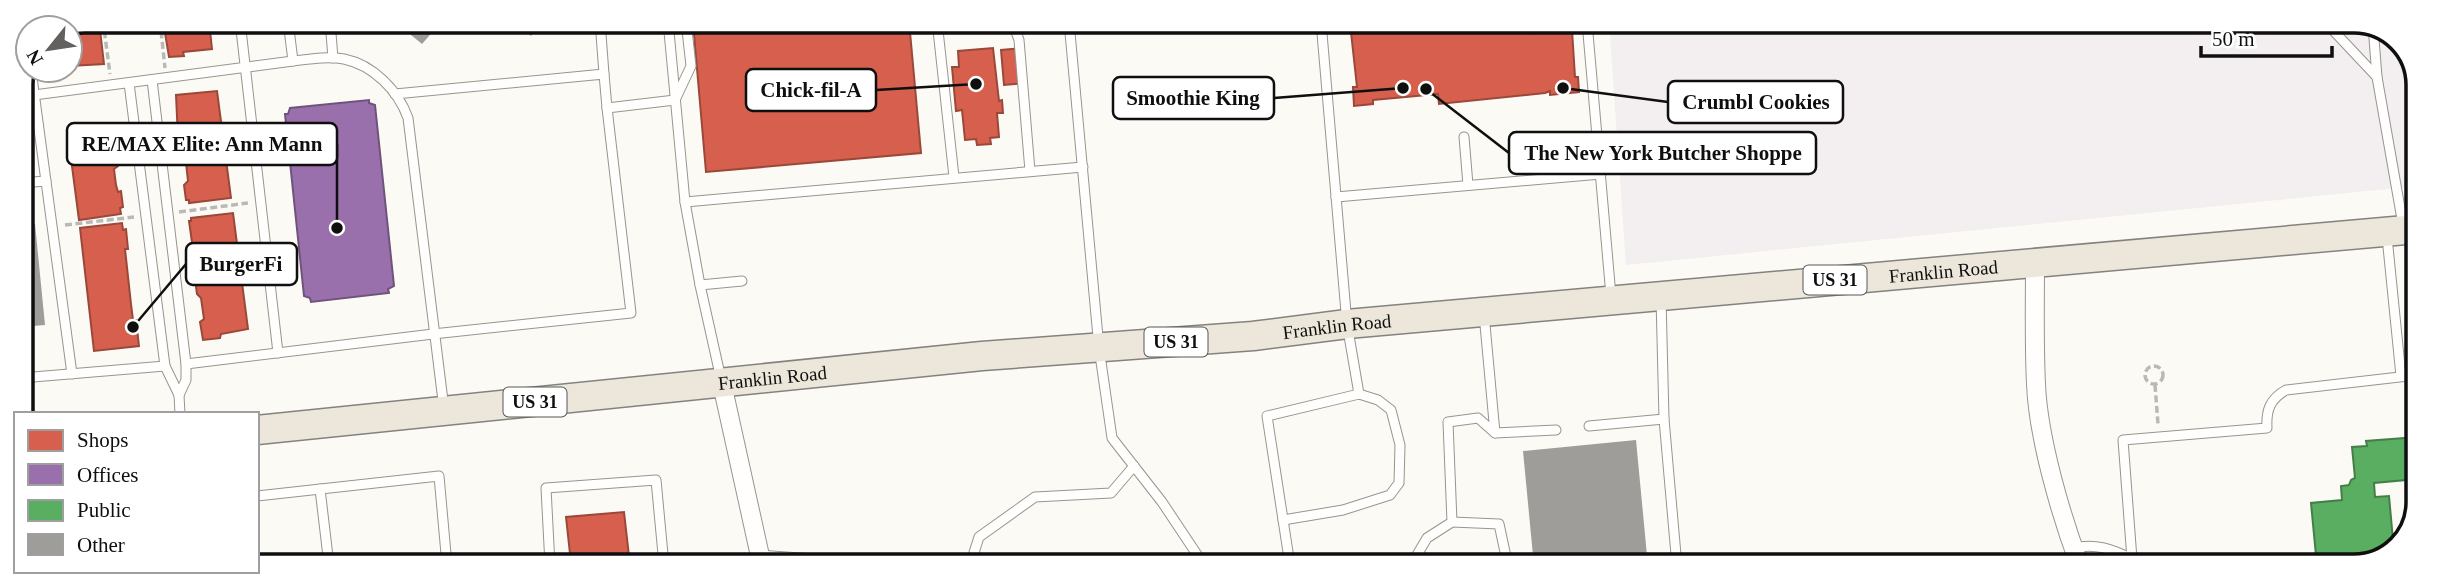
<svg xmlns="http://www.w3.org/2000/svg" width="2439" height="587" font-family="Georgia,serif">
	<style>
		.industrial { fill: #f3eef0 }
		.shops { fill: #d6604d; stroke: #9a483a; stroke-width: 2 }
		.offices { fill: #9970ab; stroke: #70537c; stroke-width: 2 }
		.public { fill: #5aae61; stroke: #447e48; stroke-width: 2 }
		.building { fill: #9f9d99 }
		.lines { fill: none; stroke-linecap: round; stroke-linejoin: round }
		.service-casing { stroke: #969592; stroke-width: 11 }
		.minor-casing { stroke: #969592; stroke-width: 20 }
		.primary-casing { stroke: #83827f; stroke-width: 31 }
		.path { stroke: #b9b9b8; stroke-width: 3.5; stroke-dasharray: 7 3.5; stroke-linecap: butt }
		.service { stroke: #fffefd; stroke-width: 9 }
		.minor { stroke: #fffefd; stroke-width: 18 }
		.primary { stroke: #ece7da; stroke-width: 28 }
		.labels { text-anchor: middle; dominant-baseline: central; stroke-width: 7; stroke-linejoin: round; paint-order: stroke }
		.shield { fill: #fff; stroke: #575757; stroke-width: 2 }
		.shield-label { font-size: 18px; font-weight: bold; fill: #0f0f0f }
		.street-label { font-size: 19px; fill: #0f0f0f; stroke: #fff }
		.rim { fill: none; stroke: #0f0f0f; stroke-width: 3.5 }
		.leader { fill: none; stroke: #0f0f0f; stroke-width: 2.5 }
		.callout-dot { fill: #0f0f0f; stroke: #fff; stroke-width: 2.5 }
		.callout { fill: #fff; stroke: #0f0f0f; stroke-width: 2.5 }
		.callout-label { font-size: 21px; text-anchor: middle; font-weight: bold; fill: #0f0f0f }
	</style>
	<rect width="100%" height="100%" fill="#fcfaf4"/>
	<polygon class="industrial" points="1609,22 2367,22 2402,43 2417,77 2417,186 1626,265"/>
	<g class="shops">
		<polygon points="85,21 99,21 104,64 70,66 70,28 68,28"/>
		<polygon points="163,21 209,21 212,49 183,52 184,56 169,57"/>
		<polygon points="765,21 909,21 921,153 706,172 694,34 766,27"/>
		<polygon points="1332,22 1530,22 1531,34 1572,30 1575,77 1578,77 1579,92 1550,95 1550,91 1545,93 1439,104 1438,94 1373,100 1373,104 1354,106 1353,87 1357,87 1350,23 1332,24"/>
		<polygon points="993,48 999,101 1002,100 1003,113 997,113 999,137 990,138 991,144 977,145 976,139 965,140 962,110 956,111 952,67 959,67 958,51"/>
		<polygon points="1022,48 1025,83 1004,85 1001,50"/>
		<polygon points="217,91 231,198 189,203 189,200 186,200 184,185 188,181 186,163 184,163 181,137 178,138 176,95"/>
		<polygon points="113,146 115,148 118,166 114,169 116,185 118,192 121,191 123,207 120,208 121,214 79,220 70,151"/>
		<polygon points="233,213 248,329 221,334 220,338 203,340 200,322 204,319 201,298 197,294 195,279 197,278 189,221 191,221 191,218"/>
		<polygon points="122,223 123,230 126,229 128,249 125,249 131,304 133,320 136,320 139,346 94,351 80,228"/>
		<polygon points="624,512 630,565 549,565 571,563 566,517"/>
		<polygon points="416,557 416,565 344,565 343,564"/>
	</g>
	<polygon class="offices" points="369,100 369,103 375,105 394,286 388,289 389,293 311,302 310,298 304,296 285,114 288,114 290,108"/>
	<polygon class="public" points="2417,437 2417,479 2374,483 2375,497 2389,496 2394,551 2354,566 2317,566 2311,503 2342,500 2341,486 2349,485 2351,480 2355,478 2352,447 2367,446 2366,441"/>
	<g class="building">
		<polygon points="394,21 442,21 422,44"/>
		<polygon points="513,21 542,21 531,36"/>
		<polygon points="35,224 45,325 21,327 21,225"/>
		<polygon points="1636,440 1648,566 1534,566 1523,451"/>
		<polygon points="1093,557 1095,564 1115,560 1116,565 1061,565"/>
	</g>
	<g class="lines">
		<defs>
			<g id="service">
				<polyline points="240,21 278,353"/>
				<path d="M288,21L293,61C310,59 327,56 344,59C373,65 398,90 408,118L444,409"/>
				<polyline points="330,21 333,58"/>
				<polyline points="600,21 604,74"/>
				<polyline points="668,21 685,202 700,285 721,379"/>
				<polyline points="937,21 954,177"/>
				<polyline points="1007,22 1015,29 1019,40 1030,171"/>
				<polyline points="1069,22 1099,348 1112,438 1162,502 1204,565"/>
				<polyline points="1587,22 1611,296"/>
				<polyline points="2205,22 2329,26 2337,22"/>
				<polyline points="2329,26 2377,77 2403,225"/>
				<polyline points="2373,26 2377,77"/>
				<polyline points="31,70 72,374"/>
				<polyline points="129,83 165,366 179,395 186,380 186,364 152,80"/>
				<polyline points="21,88 34,95 293,61"/>
				<polyline points="395,94 604,74 607,108"/>
				<polyline points="21,126 38,124"/>
				<polyline points="1464,137 1468,185"/>
				<polyline points="21,183 46,181"/>
				<polyline points="1336,197 1601,174"/>
				<polyline points="685,202 1083,167"/>
				<polyline points="2387,237 2401,376"/>
				<polyline points="700,285 742,281"/>
				<polyline points="1661,298 1664,419 1677,566"/>
				<polyline points="186,364 433,334 631,313 607,108 675,100 691,66 686,21"/>
				<polyline points="21,378 165,366"/>
				<polyline points="179,395 180,414"/>
				<polyline points="1589,426 1664,419"/>
				<polyline points="1495,433 1556,430"/>
				<polyline points="320,489 329,565"/>
				<polyline points="257,496 439,476 447,565"/>
				<polyline points="1283,520 1343,510 1390,495 1399,483 1400,445 1391,410 1378,400 1359,394"/>
				<polyline points="1452,522 1499,524 1508,566"/>
				<path d="M2073,548C2096,543 2112,549 2132,559L2123,440L2267,428C2266,410 2270,399 2286,390L2417,375"/>
				<polyline points="760,555 898,565"/>
				<polyline points="550,565 546,488 656,480 664,565"/>
				<polyline points="970,565 979,537 1035,497 1111,493 1134,466"/>
				<polyline points="1290,565 1267,416 1359,394 1347,324 1321,22"/>
				<polyline points="1411,565 1427,538 1452,522 1448,422 1478,418 1495,433 1484,314"/>
			</g>
			<g id="minor">
				<path d="M2035,262C2035,302 2034,344 2036,384C2038,437 2061,516 2080,566"/>
				<polyline points="722,384 762,565"/>
			</g>
			<g id="primary">
				<path id="s1" d="M257,430L982,356L1253,336L1347,324L2417,229"/>
			</g>
		</defs>
		<use href="#service" class="service-casing"/>
		<use href="#minor" class="minor-casing"/>
		<use href="#primary" class="primary-casing"/>
		<g class="path">
			<polyline points="103,21 110,74"/>
			<polyline points="160,21 165,68"/>
			<polyline points="179,212 248,203"/>
			<polyline points="65,225 134,217"/>
			<circle cx="2154" cy="375" r="9"/>
			<polyline points="2155,385 2158,424"/>
		</g>
		<use href="#service" class="service"/>
		<use href="#minor" class="minor"/>
		<use href="#primary" class="primary"/>
	</g>
	<g class="labels">
		<g class="shield">
			<rect x="1803.5" y="265.5" width="63" height="29" rx="5"/>
			<rect x="1144.5" y="327.5" width="63" height="29" rx="5"/>
			<rect x="503.5" y="387.5" width="63" height="29" rx="5"/>
		</g>
		<g class="shield-label">
			<text x="1835" y="280">US 31</text>
			<text x="1176" y="342">US 31</text>
			<text x="535" y="402">US 31</text>
		</g>
		<g class="street-label">
			<text stroke="none"><textPath href="#s1" startOffset="1694">Franklin Road</textPath></text>
			<text stroke="none"><textPath href="#s1" startOffset="1085">Franklin Road</textPath></text>
			<text stroke="none"><textPath href="#s1" startOffset="518">Franklin Road</textPath></text>
		</g>
	</g>
	<path d="M0 0H2439V587H0ZM85 33H2354A52 52 0 0 1 2406 85V502A52 52 0 0 1 2354 554H85A52 52 0 0 1 33 502V85A52 52 0 0 1 85 33Z" fill="#fff" fill-rule="evenodd"/>
	<path class="rim" d="M85 33H2354A52 52 0 0 1 2406 85V502A52 52 0 0 1 2354 554H85A52 52 0 0 1 33 502V85A52 52 0 0 1 85 33Z"/>
	<path class="leader" d="M976 84L876 90M1403 88L1274 98M1563 88L1668 102M337 228L337 144M1426 89L1509 153M133 327L186 264"/>
	<g class="callout-dot">
		<circle cx="976" cy="84" r="7"/>
		<circle cx="1403" cy="88" r="7"/>
		<circle cx="1563" cy="88" r="7"/>
		<circle cx="337" cy="228" r="7"/>
		<circle cx="1426" cy="89" r="7"/>
		<circle cx="133" cy="327" r="7"/>
	</g>
	<g class="callout">
		<rect x="746" y="69" width="130" height="42" rx="7"/>
		<rect x="1113" y="77" width="161" height="42" rx="7"/>
		<rect x="1668" y="81" width="175" height="42" rx="7"/>
		<rect x="67" y="123" width="270" height="42" rx="7"/>
		<rect x="1509" y="132" width="307" height="42" rx="7"/>
		<rect x="186" y="243" width="111" height="42" rx="7"/>
	</g>
	<g class="callout-label">
		<text x="811" y="97">Chick-fil-A</text>
		<text x="1193" y="105">Smoothie King</text>
		<text x="1756" y="109">Crumbl Cookies</text>
		<text x="202" y="151">RE/MAX Elite: Ann Mann</text>
		<text x="1663" y="160">The New York Butcher Shoppe</text>
		<text x="241" y="271">BurgerFi</text>
	</g>
	<rect x="14" y="412" width="245" height="161" fill="#ffffff" stroke="#9f9f9f" stroke-width="2"/>
	<rect x="28" y="430" width="35" height="21" fill="#d6604d" stroke="#9f9f9f" stroke-width="2"/>
	<text x="77" y="447" font-size="21" fill="#0f0f0f">Shops</text>
	<rect x="28" y="464" width="35" height="21" fill="#9970ab" stroke="#9f9f9f" stroke-width="2"/>
	<text x="77" y="482" font-size="21" fill="#0f0f0f">Offices</text>
	<rect x="28" y="500" width="35" height="21" fill="#5aae61" stroke="#9f9f9f" stroke-width="2"/>
	<text x="77" y="517" font-size="21" fill="#0f0f0f">Public</text>
	<rect x="28" y="534" width="35" height="21" fill="#9f9d99" stroke="#9f9f9f" stroke-width="2"/>
	<text x="77" y="552" font-size="21" fill="#0f0f0f">Other</text>
	<g transform="translate(49 49) rotate(240)"><circle r="33" fill="#ffffff" stroke="#9f9f9f" stroke-width="2"/>
	<path d="M0-5L12 26L0 18L-12 26Z" fill="#62615f"/>
	<text y="-10" font-size="19" font-weight="bold" text-anchor="middle" fill="#0f0f0f">N</text>
	</g>
	<path d="M2201 46v10h131v-10" fill="none" stroke="#0f0f0f" stroke-width="3.5"/>
	<text x="2212" y="46" font-size="21" fill="#0f0f0f" stroke="#ffffff" stroke-width="5" paint-order="stroke">50 m</text>
</svg>
